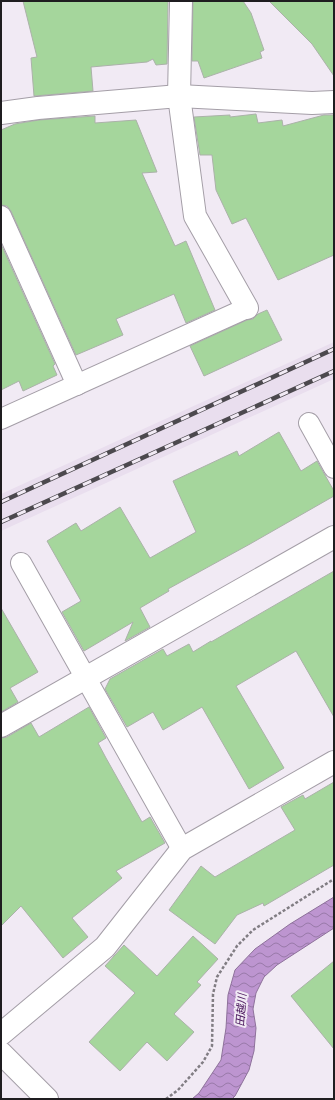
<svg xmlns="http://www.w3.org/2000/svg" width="335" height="1100" font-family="Mulish,'Noto Sans JP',sans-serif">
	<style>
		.built { fill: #e9deee }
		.water { fill: url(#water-waves); stroke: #8e719b }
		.building { fill: #a5d69c; stroke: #abb2a9 }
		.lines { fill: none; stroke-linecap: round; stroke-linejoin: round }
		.service-casing { stroke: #a49ea7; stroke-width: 22 }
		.minor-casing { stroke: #a49ea7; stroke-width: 24 }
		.tertiary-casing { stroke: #a49ea7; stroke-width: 24 }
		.path { stroke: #817d83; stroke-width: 2.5; stroke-dasharray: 3 2; stroke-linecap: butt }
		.service { stroke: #fff; stroke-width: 20 }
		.minor { stroke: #fff; stroke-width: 22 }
		.tertiary { stroke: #fff; stroke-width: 22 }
		.rail-casing { stroke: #4c494e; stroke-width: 4.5 }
		.rail { stroke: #f1eaf4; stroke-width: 3; stroke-dasharray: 9; stroke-linecap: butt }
		.labels { text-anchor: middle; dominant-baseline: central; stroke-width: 4; stroke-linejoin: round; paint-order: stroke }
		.water-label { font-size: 11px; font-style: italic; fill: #47135a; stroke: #f1eaf4 }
	</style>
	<defs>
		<pattern id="water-waves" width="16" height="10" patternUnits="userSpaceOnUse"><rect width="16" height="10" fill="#bd95d0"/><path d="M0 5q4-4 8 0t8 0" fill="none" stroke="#9979a8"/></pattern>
	</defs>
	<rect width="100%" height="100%" fill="#f1eaf4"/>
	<polygon class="built" points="334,342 334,379 1,531 1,494"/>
	<polygon class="water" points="334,897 334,928 277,965 264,977 256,993 253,1009 256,1028 254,1051 249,1070 235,1096 232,1099 192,1099 199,1093 221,1060 226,1028 228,995 235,970 255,949 290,924"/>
	<g class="building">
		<polygon points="23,1 168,1 167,64 156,65 153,59 147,62 91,67 93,91 34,96 31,58 37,57"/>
		<polygon points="193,1 243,1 251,13 264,50 260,52 262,58 204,78 198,61 192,61"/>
		<polygon points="269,1 334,1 334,76 312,44"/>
		<polygon points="256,114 258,123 282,120 283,126 324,115 334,115 334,255 278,280 246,218 232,224 216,190 212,155 200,155 194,117 230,115 230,117"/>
		<polygon points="95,116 95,123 136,120 157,172 142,173 175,246 186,241 215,310 186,323 174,294 116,319 123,335 76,355 11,211 7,206 1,205 1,130 15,124 39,120"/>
		<polygon points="1,244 55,364 53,366 57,375 23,391 19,381 1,390"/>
		<polygon points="267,310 282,340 204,376 190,346 247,320 253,319 258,314"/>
		<polygon points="279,432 301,471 317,461 334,491 334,496 250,544 168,589 169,591 140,608 150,627 125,641 133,622 84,651 62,612 81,601 47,541 76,523 81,531 120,507 150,558 196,532 173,481 237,451 239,456"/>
		<polygon points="334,571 334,717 296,651 236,686 284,768 249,789 202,707 163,730 153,712 127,727 105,689 110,679 163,649 167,656 189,644 193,652 211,641 211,642"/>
		<polygon points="1,608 38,672 10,688 18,702 1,712"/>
		<polygon points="89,707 106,738 98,743 106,758 142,822 150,817 165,843 116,871 122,878 72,918 88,937 63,958 21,906 1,926 1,738 7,737 31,723 39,737"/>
		<polygon points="334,782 334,865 264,906 263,903 237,915 215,944 169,910 201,866 215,877 295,830 281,807 303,795 305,799"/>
		<polygon points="193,936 218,959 197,982 201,985 174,1014 194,1032 167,1061 147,1042 120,1071 89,1042 135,993 105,966 124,945 157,976"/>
		<polygon points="334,961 334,1049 291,996"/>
	</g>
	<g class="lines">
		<defs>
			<g id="service">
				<polyline points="1,216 77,385"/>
				<polyline points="1,419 247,308"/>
				<polyline points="309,423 334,468"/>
				<polyline points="21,563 182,849"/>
			</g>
			<g id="minor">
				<polyline points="181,1 179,96 195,216 247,308"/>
				<polyline points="1,113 38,108 179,96 312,103 334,102"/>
				<polyline points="1,726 334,537"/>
				<polyline points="1,1034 105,947 182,849 334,762"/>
			</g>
			<polyline id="tertiary" points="1,1053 47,1099"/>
		</defs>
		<use href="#service" class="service-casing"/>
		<use href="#minor" class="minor-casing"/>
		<use href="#tertiary" class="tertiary-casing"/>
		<polyline class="path" points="166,1099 178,1090 203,1062 212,1046 213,994 217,977 237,946 253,930 334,879"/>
		<use href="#service" class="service"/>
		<use href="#minor" class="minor"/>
		<use href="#tertiary" class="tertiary"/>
		<defs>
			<g id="rail">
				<polyline points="1,502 334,349"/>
				<polyline points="1,522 334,371"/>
			</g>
		</defs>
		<use href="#rail" class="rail-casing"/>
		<use href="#rail" class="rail"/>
	</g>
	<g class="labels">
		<g class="water-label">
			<text transform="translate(241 1010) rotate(-86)">田越川</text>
		</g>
	</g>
	<rect width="335" height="1100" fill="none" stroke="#1f1d20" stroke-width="4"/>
</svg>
